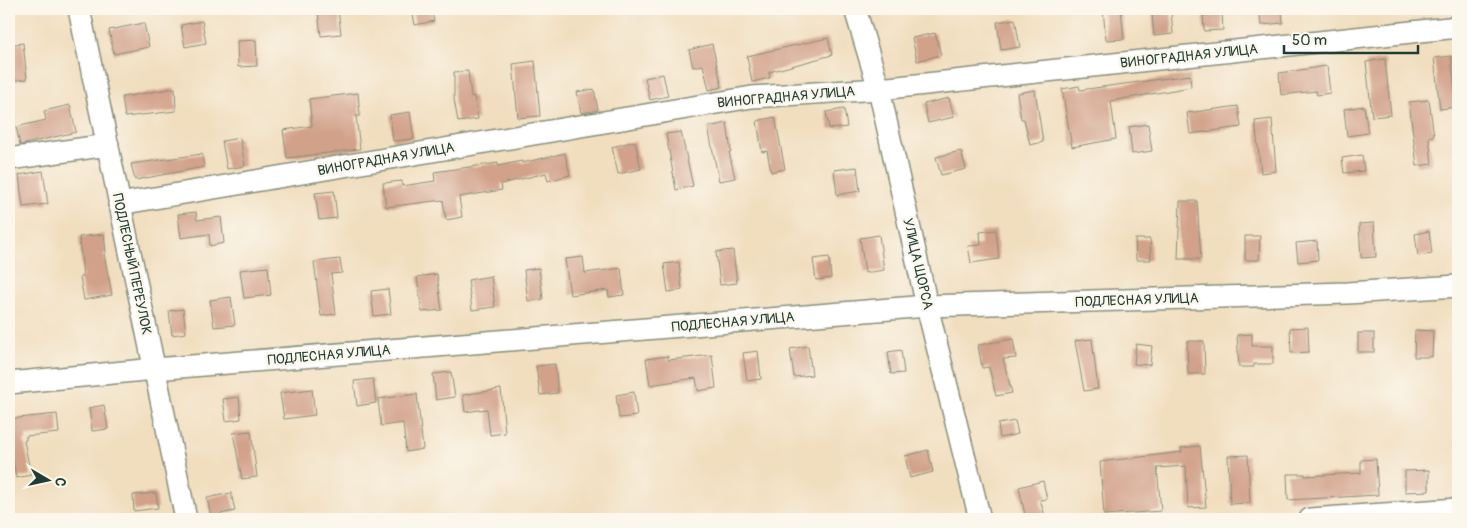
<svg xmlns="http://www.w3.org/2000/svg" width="1467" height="528" font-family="Pangolin,sans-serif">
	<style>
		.building { fill: #d2a18a }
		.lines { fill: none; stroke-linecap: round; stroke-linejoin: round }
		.minor-casing { stroke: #888e7a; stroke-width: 24 }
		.minor { stroke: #fff; stroke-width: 21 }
		.labels { text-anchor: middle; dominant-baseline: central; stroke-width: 5; stroke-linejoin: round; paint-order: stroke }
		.street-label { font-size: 14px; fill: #1f3d34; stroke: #fbf7ec }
	</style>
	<rect width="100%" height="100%" fill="#fbf7ec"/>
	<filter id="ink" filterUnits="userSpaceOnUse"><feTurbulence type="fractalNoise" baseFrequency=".02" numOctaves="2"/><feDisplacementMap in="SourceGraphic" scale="10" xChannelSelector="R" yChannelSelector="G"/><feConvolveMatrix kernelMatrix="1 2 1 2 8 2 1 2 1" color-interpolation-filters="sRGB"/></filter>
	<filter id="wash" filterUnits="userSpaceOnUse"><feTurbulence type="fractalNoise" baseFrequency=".0096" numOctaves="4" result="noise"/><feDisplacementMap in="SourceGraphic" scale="20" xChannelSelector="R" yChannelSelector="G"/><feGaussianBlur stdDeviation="1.12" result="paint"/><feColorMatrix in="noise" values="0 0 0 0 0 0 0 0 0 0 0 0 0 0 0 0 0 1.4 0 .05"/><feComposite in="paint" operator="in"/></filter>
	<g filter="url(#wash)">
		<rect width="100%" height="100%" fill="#f1debf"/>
		<g id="blocks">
			<g class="building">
				<polygon points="338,9 341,34 321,36 318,12"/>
				<polygon points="412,9 431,9 434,21 415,25"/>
				<polygon points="1121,9 1124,39 1106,40 1103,10"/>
				<polygon points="1259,9 1282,9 1283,23 1261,25"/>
				<polygon points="1171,11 1173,34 1154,36 1152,13"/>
				<polygon points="1222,13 1223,30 1204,31 1203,15"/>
				<polygon points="1015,19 1020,47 1001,50 997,22"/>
				<polygon points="202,21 206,43 185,47 181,25"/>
				<polygon points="144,23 149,47 114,54 109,30"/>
				<polygon points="935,33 941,55 917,61 912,38"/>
				<polygon points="828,38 832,55 769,72 770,78 752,82 747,56"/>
				<polygon points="256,40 257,66 238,67 237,41"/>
				<polygon points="23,43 27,79 9,81 9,45"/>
				<polygon points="712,44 722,87 709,90 703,65 693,67 689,50"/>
				<polygon points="1451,56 1457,107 1440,109 1434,58"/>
				<polygon points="1385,59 1391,115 1372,117 1366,62"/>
				<polygon points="535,61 540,116 518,118 513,64"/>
				<polygon points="1327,66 1330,93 1317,95 1316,91 1281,95 1279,73"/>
				<polygon points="468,71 471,97 474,96 478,119 458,122 454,99 454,72"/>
				<polygon points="663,74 668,96 650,100 645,78"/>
				<polygon points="1190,75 1191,87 1111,101 1116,139 1072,147 1062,89 1079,86 1080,90"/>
				<polygon points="175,88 176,111 125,117 122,97"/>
				<polygon points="594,89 598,110 581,113 577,92"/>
				<polygon points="1035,90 1043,142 1030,145 1024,119 1021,119 1017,93"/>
				<polygon points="358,93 360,116 356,116 360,149 287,158 283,130 312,126 309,99"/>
				<polygon points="949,98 954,117 928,123 924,104"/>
				<polygon points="1429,100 1434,136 1429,137 1432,164 1417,166 1409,102"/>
				<polygon points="70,105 76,132 20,145 16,127 46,120 44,111"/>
				<polygon points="1238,106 1241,127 1190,134 1187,113"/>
				<polygon points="1364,106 1368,133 1347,136 1344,109"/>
				<polygon points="844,109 847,127 829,129 826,112"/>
				<polygon points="410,112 414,139 393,141 390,115"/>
				<polygon points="775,117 785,169 771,172 767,151 762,152 757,121"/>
				<polygon points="1272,119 1276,171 1261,173 1255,121"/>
				<polygon points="727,123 731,152 729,152 735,178 719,181 708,127"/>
				<polygon points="1148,124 1152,151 1132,154 1129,127"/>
				<polygon points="681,132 693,186 676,190 666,134"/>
				<polygon points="240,138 245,166 227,169 222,141"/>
				<polygon points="635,141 641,169 618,174 612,147"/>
				<polygon points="961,151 966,169 941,175 936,157"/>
				<polygon points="565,153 570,175 548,181 546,173 501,184 502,190 459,197 462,217 446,220 443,200 386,207 383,183 402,181 402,186 435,181 434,172 498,163 498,166 522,161 522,163"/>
				<polygon points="202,154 204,167 135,180 131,164"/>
				<polygon points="1362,155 1364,171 1344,173 1342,158"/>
				<polygon points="857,167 860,191 837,195 834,170"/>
				<polygon points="43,171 48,204 23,207 19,175"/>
				<polygon points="334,191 337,218 319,220 315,193"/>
				<polygon points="1180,201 1197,201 1201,259 1178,259"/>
				<polygon points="196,212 197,220 221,217 224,243 210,246 209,234 181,238 178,214"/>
				<polygon points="1374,223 1376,257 1361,258 1359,224"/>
				<polygon points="996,230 999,259 971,263 968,246 981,245 980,232"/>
				<polygon points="1429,231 1432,254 1418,256 1415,234"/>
				<polygon points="104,234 106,253 104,254 112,295 84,300 80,277 83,277 79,237"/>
				<polygon points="879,235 884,270 865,273 860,238"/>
				<polygon points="1245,236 1260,236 1259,260 1245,260"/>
				<polygon points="1135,239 1150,239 1151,260 1136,260"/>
				<polygon points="1317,241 1318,260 1298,262 1296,243"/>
				<polygon points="733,250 737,283 720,285 716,252"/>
				<polygon points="583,257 585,273 621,268 624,295 609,297 608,290 570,295 565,259"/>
				<polygon points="829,257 831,278 816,280 813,259"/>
				<polygon points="340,259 342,273 331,274 336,314 321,316 314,262"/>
				<polygon points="679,262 682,290 668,292 664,264"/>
				<polygon points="268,267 271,295 244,298 240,270"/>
				<polygon points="539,268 543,299 528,301 524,270"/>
				<polygon points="437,274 442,310 422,312 417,277"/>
				<polygon points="491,276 495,307 472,310 468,280"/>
				<polygon points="388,289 391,314 374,316 371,291"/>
				<polygon points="231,297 235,325 214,327 210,300"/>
				<polygon points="183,309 186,333 172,335 169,311"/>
				<polygon points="1308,327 1309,352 1291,353 1290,328"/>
				<polygon points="1415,330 1433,331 1432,357 1414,357"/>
				<rect x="1358" y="333" width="16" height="19"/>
				<polygon points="1252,334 1252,346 1273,346 1273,364 1254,364 1254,367 1239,367 1237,335"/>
				<polygon points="1013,339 1016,358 1003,359 1012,393 996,396 989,367 982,368 978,345"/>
				<polygon points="1092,339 1098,389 1084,391 1075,341"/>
				<polygon points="1187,341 1204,341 1205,374 1188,374"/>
				<polygon points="1136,344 1152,346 1150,365 1134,364"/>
				<polygon points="808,346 812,375 794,377 790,349"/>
				<polygon points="901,350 904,373 891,374 888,352"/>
				<polygon points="758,351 761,379 747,381 743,353"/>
				<polygon points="712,355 716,388 698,391 696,378 650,385 646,359 668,356 668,360"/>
				<polygon points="555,364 558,393 540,395 536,366"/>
				<polygon points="451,372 455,397 436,400 433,374"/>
				<polygon points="373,379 376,403 357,406 354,381"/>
				<polygon points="312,389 315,415 284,419 280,393"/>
				<polygon points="501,389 505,433 490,435 487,409 465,412 463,395"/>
				<polygon points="634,392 637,416 619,418 616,395"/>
				<polygon points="417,394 423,449 406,452 403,423 381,426 378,399"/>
				<polygon points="239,397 241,419 226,421 223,399"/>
				<polygon points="104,405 108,429 92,431 89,408"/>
				<polygon points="57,414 59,433 26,436 26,440 24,441 31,475 16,478 9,437 9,419"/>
				<polygon points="1015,421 1018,434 1000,438 998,424"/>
				<polygon points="251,431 257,477 242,479 233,433"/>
				<polygon points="1200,446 1206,507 1188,508 1186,466 1157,468 1161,511 1104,515 1100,462 1182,452 1181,448"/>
				<polygon points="928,450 933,472 910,478 905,456"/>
				<polygon points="1248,455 1250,503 1230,504 1228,456"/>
				<polygon points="1376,459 1378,495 1288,500 1287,474 1305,474 1305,476 1361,473 1361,460"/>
				<polygon points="1429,470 1429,491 1405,492 1405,471"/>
				<polygon points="1043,481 1047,499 1040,500 1046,519 1026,519 1019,487"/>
				<polygon points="156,493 158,508 134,511 133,495"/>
				<polygon points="231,493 235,511 211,516 207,498"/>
			</g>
		</g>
	</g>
	<g filter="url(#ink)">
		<use href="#blocks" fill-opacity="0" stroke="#888e7a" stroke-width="1"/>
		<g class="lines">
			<defs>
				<g id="minor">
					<polyline points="79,9 186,519"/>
					<polyline points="855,9 879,89 927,306 980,519"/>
					<polyline points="9,159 108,145"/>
					<polyline points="119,204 752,97 879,89 1458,27"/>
					<polyline points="9,383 155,369 927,306 1347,293 1458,286"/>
					<polyline points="1310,519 1458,509"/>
				</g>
			</defs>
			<use href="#minor" class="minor-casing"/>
			<use href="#minor" class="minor"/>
		</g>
	</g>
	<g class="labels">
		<g class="street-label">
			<text transform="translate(1189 56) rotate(-6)">ВИНОГРАДНАЯ УЛИЦА</text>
			<text transform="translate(786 97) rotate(-5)">ВИНОГРАДНАЯ УЛИЦА</text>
			<text transform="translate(386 159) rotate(-10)">ВИНОГРАДНАЯ УЛИЦА</text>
			<text transform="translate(132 264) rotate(78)">ПОДЛЕСНЫЙ ПЕРЕУЛОК</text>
			<text transform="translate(918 264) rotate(77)">УЛИЦА ЩОРСА</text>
			<text transform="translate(1137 300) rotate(-2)">ПОДЛЕСНАЯ УЛИЦА</text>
			<text transform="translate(733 322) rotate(-5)">ПОДЛЕСНАЯ УЛИЦА</text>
			<text transform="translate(329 355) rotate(-5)">ПОДЛЕСНАЯ УЛИЦА</text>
		</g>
	</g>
	<rect width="1467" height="528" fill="none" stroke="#fbf7ec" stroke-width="30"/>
	<g transform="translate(48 480) rotate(99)" stroke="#fbf7ec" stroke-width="4" paint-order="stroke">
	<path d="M0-4L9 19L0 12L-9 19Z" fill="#1f3d34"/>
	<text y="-8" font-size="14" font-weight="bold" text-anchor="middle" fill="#1f3d34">С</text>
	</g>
	<path d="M1284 45v8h134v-8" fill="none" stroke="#1f3d34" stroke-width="2.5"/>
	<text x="1292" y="45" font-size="15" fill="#1f3d34" stroke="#fbf7ec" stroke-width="4" paint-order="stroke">50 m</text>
</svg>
